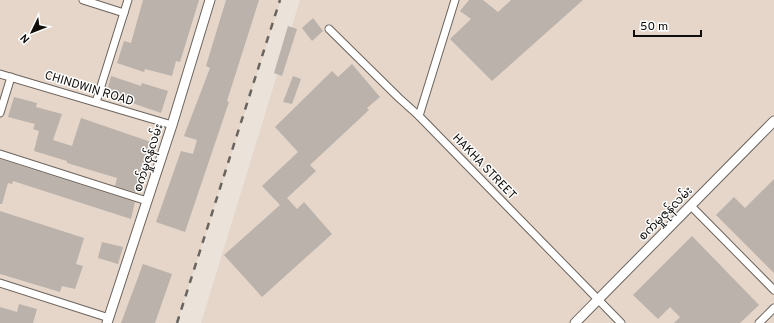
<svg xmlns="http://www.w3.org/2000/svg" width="774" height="323" font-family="Overpass,'Noto Sans Myanmar',sans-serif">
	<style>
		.built { fill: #e5d6c9 }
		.building { fill: #bbb2ab }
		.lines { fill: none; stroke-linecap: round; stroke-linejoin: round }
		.minor-casing { stroke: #6b635d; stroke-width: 9 }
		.tertiary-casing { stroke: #6b635d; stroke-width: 11 }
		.minor { stroke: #fff; stroke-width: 7 }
		.tertiary { stroke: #fff; stroke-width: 9 }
		.rail { stroke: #69645f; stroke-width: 2.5; stroke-dasharray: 7 7; stroke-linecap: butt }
		.labels { text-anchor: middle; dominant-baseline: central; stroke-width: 3; stroke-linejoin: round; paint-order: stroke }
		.street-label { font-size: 12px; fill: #100d0a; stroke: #fff }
	</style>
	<rect width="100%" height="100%" fill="#ebe2da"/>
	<g class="built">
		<polygon points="0,0 281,0 177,323 0,323"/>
		<polygon points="300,0 774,0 774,323 201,323"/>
	</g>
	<g class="building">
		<polygon points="143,0 199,0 180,62 176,61 172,76 145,69 144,72 117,63 124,41 131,43"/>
		<polygon points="226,0 259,0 227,101 229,102 185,232 156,222 181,151 193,154 197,140 184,136 210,68 206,66"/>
		<polygon points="469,0 483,0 498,12 511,0 583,0 492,81 450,39 471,19 460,11"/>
		<polygon points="313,18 323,31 312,41 302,28"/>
		<polygon points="288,26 297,29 282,76 274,73"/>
		<polygon points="352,64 380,97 367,108 369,110 310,165 316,171 287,198 297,209 304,202 332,234 262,297 224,255 280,205 262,186 298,152 275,127 332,71 338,77"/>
		<polygon points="111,76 141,86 142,83 168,91 161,113 106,94"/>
		<polygon points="293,76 301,79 292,104 283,102"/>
		<polygon points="14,97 37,103 36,107 62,114 53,140 72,146 81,118 151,142 135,192 115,186 117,178 67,163 67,161 34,151 39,131 33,129 35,124 8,117"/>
		<polygon points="0,159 135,202 131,219 13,181 12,184 8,183 2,204 0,204"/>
		<polygon points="774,179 774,273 716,215 734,197 745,208"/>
		<polygon points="0,211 84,238 76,264 83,266 75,289 62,286 60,292 0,274"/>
		<polygon points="692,236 759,305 740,323 674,323 680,317 670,307 658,319 633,295"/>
		<polygon points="102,242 123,247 118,264 98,258"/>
		<polygon points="143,264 172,274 155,323 121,323"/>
		<polygon points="19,304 37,309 33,323 0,323 0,307 17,312"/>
	</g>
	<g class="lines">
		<defs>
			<g id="minor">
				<polyline points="83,0 124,13"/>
				<polyline points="329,29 399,98 419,116 621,323"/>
				<polyline points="0,74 172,125"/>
				<polyline points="96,102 128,0"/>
				<polyline points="0,113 11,77"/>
				<polyline points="419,116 455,0"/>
				<polyline points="0,154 147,201"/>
				<polyline points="691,206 774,290"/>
				<polyline points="0,283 109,318"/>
				<polyline points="759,323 774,308"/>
			</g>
			<g id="tertiary">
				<polyline points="107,323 172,125 210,0"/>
				<polyline points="575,323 774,121"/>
			</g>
		</defs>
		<use href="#minor" class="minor-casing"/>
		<use href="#tertiary" class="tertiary-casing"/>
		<use href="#minor" class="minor"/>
		<use href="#tertiary" class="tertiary"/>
		<polyline class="rail" points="177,323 280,0"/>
	</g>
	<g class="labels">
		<g class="street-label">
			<text transform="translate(89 89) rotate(17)">CHINDWIN ROAD</text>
			<text transform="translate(149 158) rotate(-72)">စက်မှုဇုန်လမ်း</text>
			<text transform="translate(484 167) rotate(46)">HAKHA STREET</text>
			<text transform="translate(666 214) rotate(-45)">စက်မှုဇုန်လမ်း</text>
		</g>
	</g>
	<g transform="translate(32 32) rotate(227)" stroke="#ffffff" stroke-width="3" paint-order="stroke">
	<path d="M0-3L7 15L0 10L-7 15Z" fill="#100d0a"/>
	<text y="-6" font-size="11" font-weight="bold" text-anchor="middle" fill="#100d0a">N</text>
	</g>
	<path d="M634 30v6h67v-6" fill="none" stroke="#100d0a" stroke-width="2"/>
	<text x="640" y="30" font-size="12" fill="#100d0a" stroke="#ffffff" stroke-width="3" paint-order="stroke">50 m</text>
</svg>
